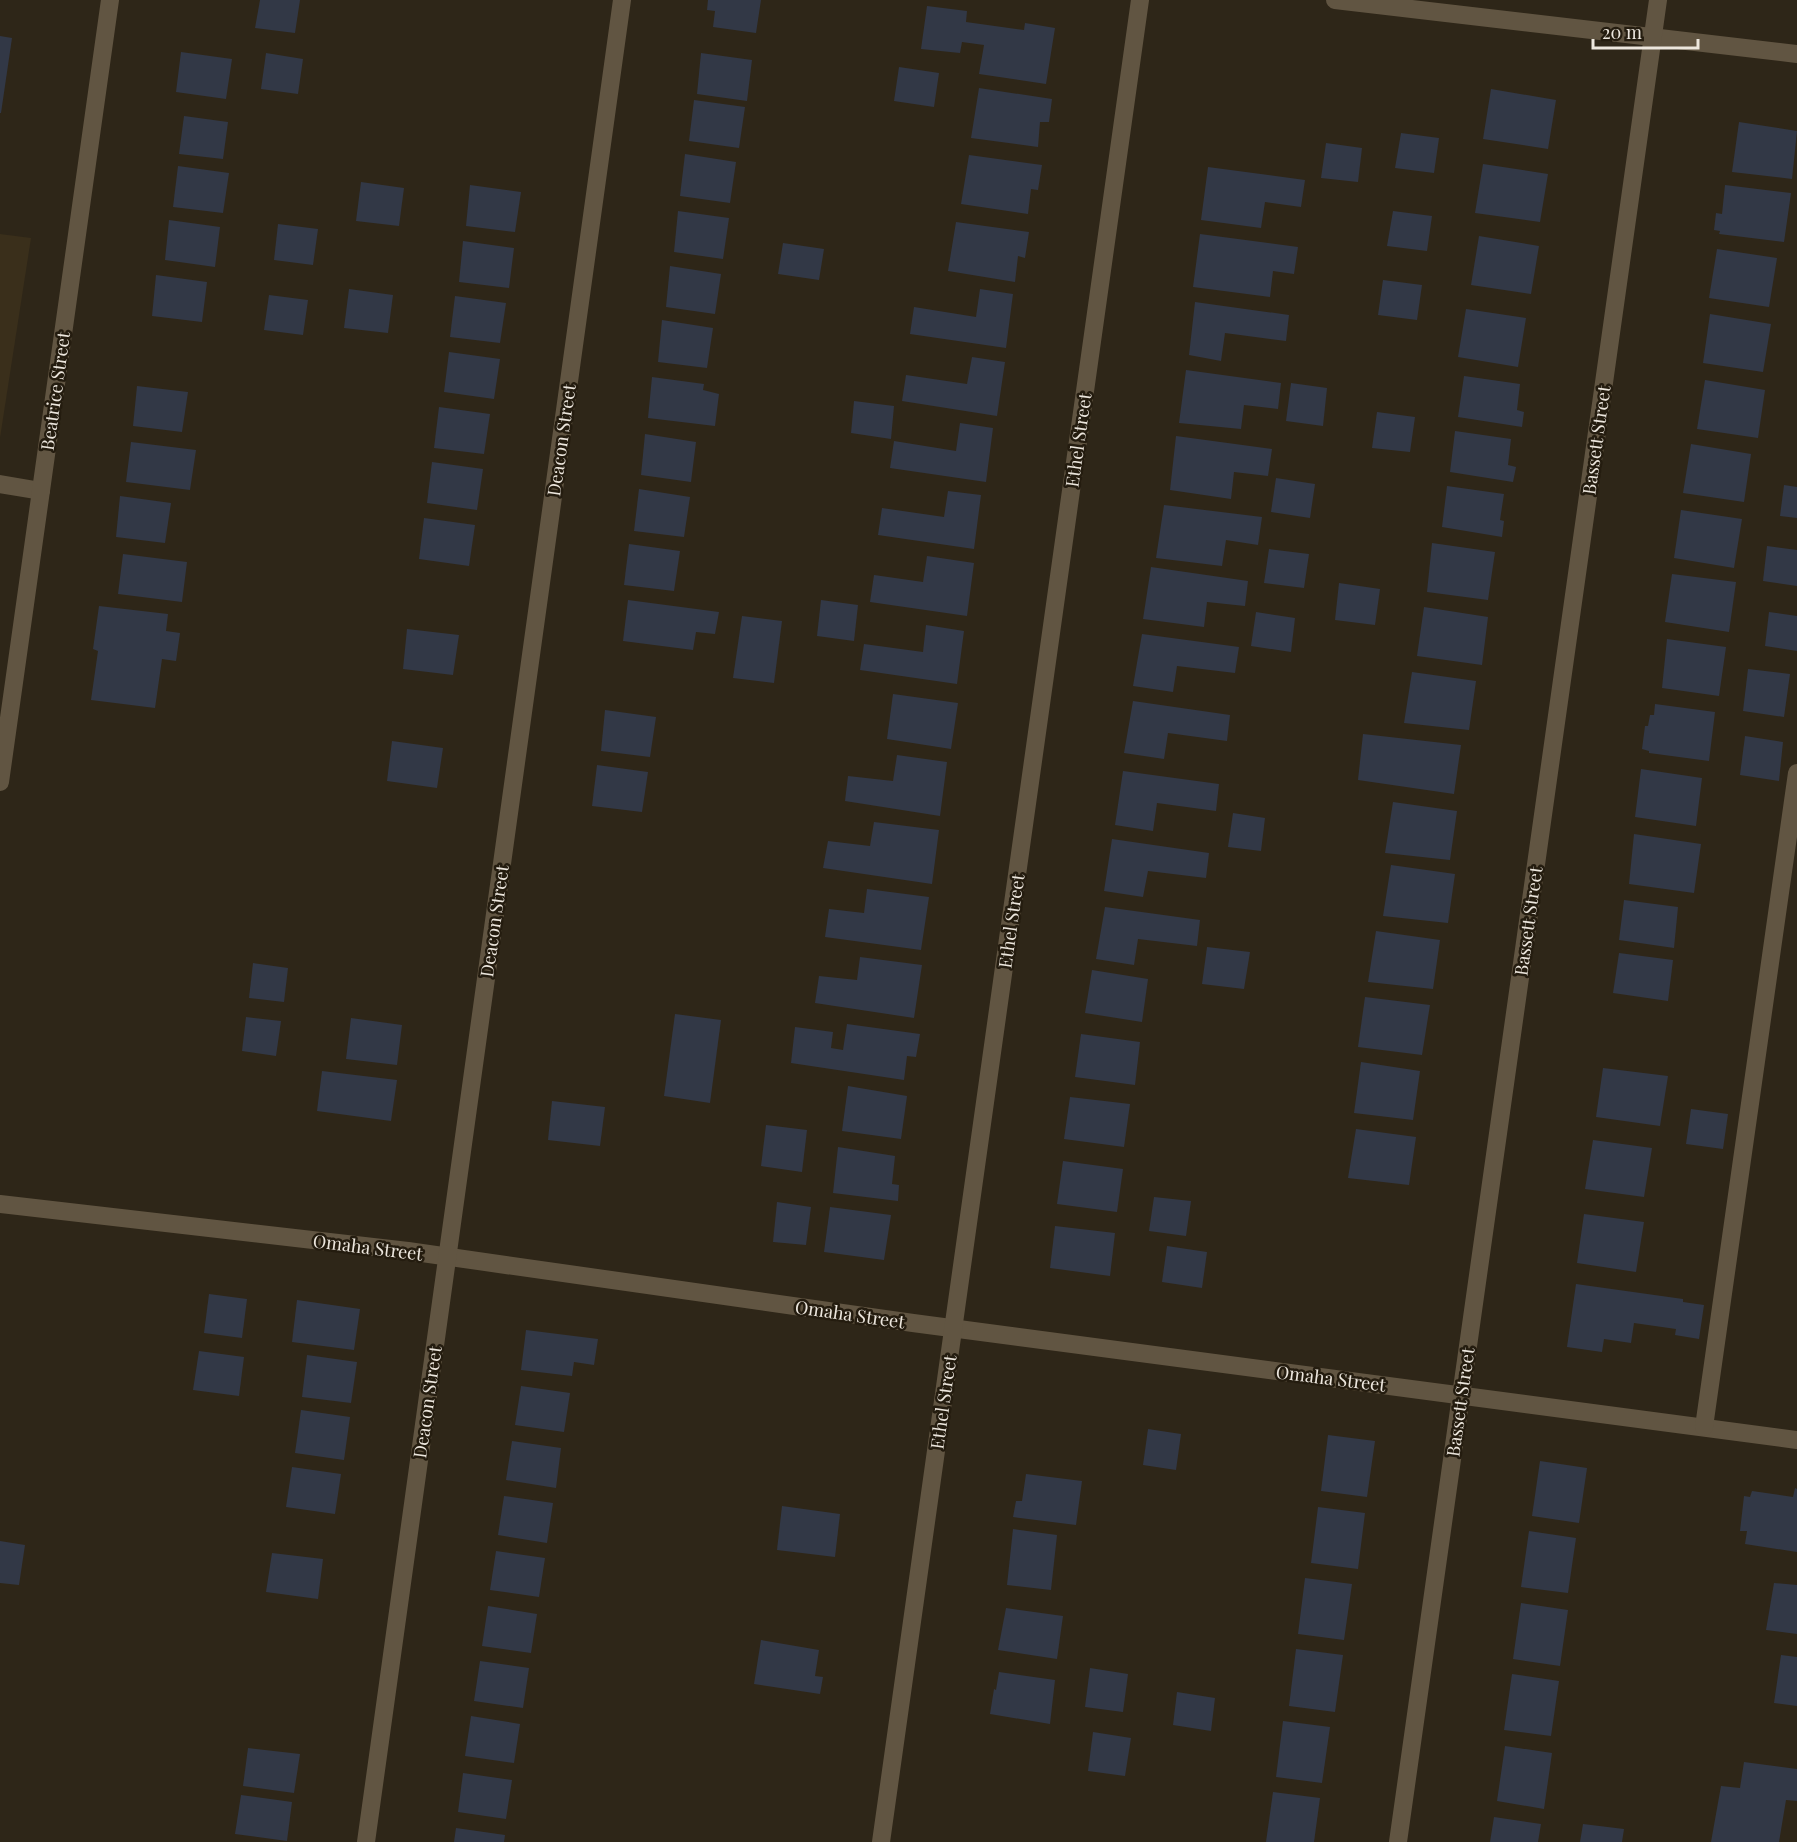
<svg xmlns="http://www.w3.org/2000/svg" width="1797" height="1842" font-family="'Playfair Display',serif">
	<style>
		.built { fill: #3a2f1b }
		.building { fill: #323846 }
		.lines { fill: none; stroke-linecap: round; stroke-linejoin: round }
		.minor { stroke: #615542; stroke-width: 18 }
		.labels { text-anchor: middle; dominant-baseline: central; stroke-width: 5; stroke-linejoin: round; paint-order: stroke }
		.street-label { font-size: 18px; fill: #ece6dd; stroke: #241c0f }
	</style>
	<rect width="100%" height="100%" fill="#2e2618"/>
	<polygon class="built" points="0,234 31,238 0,438"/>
	<g class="building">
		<polygon points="260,0 300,0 295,33 255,28"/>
		<polygon points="708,0 761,0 756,33 713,27 715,11 707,10"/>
		<polygon points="927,6 967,11 966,22 1024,30 1025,23 1055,28 1046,84 979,74 984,45 962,42 960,53 921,49"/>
		<polygon points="0,36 12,38 1,113 0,113"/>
		<polygon points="181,52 232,59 226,99 176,92"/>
		<polygon points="266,53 303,59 298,94 261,89"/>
		<polygon points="701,53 752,60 747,101 697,94"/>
		<polygon points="899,67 939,73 934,107 894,101"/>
		<polygon points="979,88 1052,99 1049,122 1040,122 1038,147 971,138"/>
		<polygon points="1491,89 1556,100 1548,149 1483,139"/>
		<polygon points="694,100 745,107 739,148 689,141"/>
		<polygon points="184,116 228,122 223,159 179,154"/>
		<polygon points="1739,122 1797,131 1792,179 1732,172"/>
		<polygon points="1401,133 1439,138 1434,173 1395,168"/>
		<polygon points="1326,143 1362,148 1358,182 1321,178"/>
		<polygon points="685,154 736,162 730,203 680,196"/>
		<polygon points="969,155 1042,165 1038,190 1031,189 1028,214 961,204"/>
		<polygon points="1483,164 1548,174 1540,222 1475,213"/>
		<polygon points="178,166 229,173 223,213 173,207"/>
		<polygon points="1208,167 1305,180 1301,207 1265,202 1261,228 1201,220"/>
		<polygon points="361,182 404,188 399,226 356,221"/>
		<polygon points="470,185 521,192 515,232 466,226"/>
		<polygon points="1725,185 1791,193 1784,242 1719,234 1720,231 1714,230 1716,213 1722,214"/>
		<polygon points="678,211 729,218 723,259 674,252"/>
		<polygon points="1393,211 1432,216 1427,251 1387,246"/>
		<polygon points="169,220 220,227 215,267 165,260"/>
		<polygon points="956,222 1029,232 1025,258 1018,256 1015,282 948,271"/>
		<polygon points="278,224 318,229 313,265 274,260"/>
		<polygon points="1200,234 1298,247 1294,274 1273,271 1270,297 1193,287"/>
		<polygon points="1479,236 1539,246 1531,294 1471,285"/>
		<polygon points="463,241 514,248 509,288 459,282"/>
		<polygon points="783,243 824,249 819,280 778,274"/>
		<polygon points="1717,249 1777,258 1769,307 1709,298"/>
		<polygon points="670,266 721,274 715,314 666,307"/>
		<polygon points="156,275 207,282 202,322 152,316"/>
		<polygon points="1383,280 1422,285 1417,320 1378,315"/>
		<polygon points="349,289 393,295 388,333 344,328"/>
		<polygon points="980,289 1013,294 1006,348 910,334 914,307 976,317"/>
		<polygon points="269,295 308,300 303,335 264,330"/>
		<polygon points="455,296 506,303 500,343 450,337"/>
		<polygon points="1195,302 1289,315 1286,341 1225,333 1221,361 1189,355"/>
		<polygon points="1466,309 1526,318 1518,367 1458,357"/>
		<polygon points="1710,314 1771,324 1763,372 1703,363"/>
		<polygon points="662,320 713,328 707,368 658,362"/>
		<polygon points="449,352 500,359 494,399 444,392"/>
		<polygon points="972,357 1005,362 997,416 902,401 906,375 967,384"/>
		<polygon points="1186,370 1281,383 1278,409 1244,405 1241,429 1179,423"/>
		<polygon points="1464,376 1520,384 1517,410 1524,412 1522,427 1458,417"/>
		<polygon points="652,377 704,384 703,390 719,394 715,426 648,418"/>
		<polygon points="1705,380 1765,390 1758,438 1697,429"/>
		<polygon points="1291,383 1327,388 1323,426 1286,421"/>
		<polygon points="137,386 188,392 182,432 133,426"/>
		<polygon points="854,401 894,406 891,439 851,433"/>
		<polygon points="439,407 490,414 484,454 434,448"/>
		<polygon points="1377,412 1415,417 1410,452 1372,448"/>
		<polygon points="960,423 993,428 986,482 890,468 894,441 956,451"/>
		<polygon points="1455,431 1511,439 1508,465 1516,467 1513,482 1450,472"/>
		<polygon points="645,434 696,442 691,482 641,475"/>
		<polygon points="1176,436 1272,449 1268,476 1234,472 1231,499 1170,490"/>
		<polygon points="131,442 196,450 190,490 126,482"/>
		<polygon points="1691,444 1751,454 1744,502 1683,493"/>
		<polygon points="432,462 483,469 477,510 427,503"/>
		<polygon points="1276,478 1315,484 1310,518 1271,512"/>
		<polygon points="1784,485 1797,487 1797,518 1780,516"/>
		<polygon points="1447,486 1504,494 1500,520 1504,521 1502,537 1442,527"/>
		<polygon points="639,489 690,497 684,537 634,531"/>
		<polygon points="948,491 981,495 974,549 878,535 882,508 944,517"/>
		<polygon points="120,496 171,503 165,543 116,537"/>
		<polygon points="1164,505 1262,517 1258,545 1226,540 1222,566 1156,558"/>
		<polygon points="1681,510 1742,519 1734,568 1674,558"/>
		<polygon points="424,518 475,525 469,566 419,559"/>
		<polygon points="1432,543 1495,552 1488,600 1427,592"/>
		<polygon points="629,544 680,551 674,591 624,585"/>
		<polygon points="1767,546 1797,550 1797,586 1763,581"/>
		<polygon points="1269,549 1309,554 1304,588 1264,583"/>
		<polygon points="123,554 187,562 182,602 118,594"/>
		<polygon points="927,556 974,563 967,616 870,602 874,575 923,582"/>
		<polygon points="1151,567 1248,581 1245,606 1207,602 1204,627 1143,619"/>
		<polygon points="1672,574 1736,582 1729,632 1665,622"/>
		<polygon points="1339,583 1380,589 1375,625 1335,620"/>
		<polygon points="628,600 719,612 715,634 696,632 693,650 623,641"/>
		<polygon points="821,600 858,605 854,641 817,636"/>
		<polygon points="99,606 168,614 166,631 180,633 176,661 162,659 155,708 91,700 98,651 93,649"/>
		<polygon points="1424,607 1488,617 1482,665 1417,656"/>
		<polygon points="1256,612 1295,618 1291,652 1251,646"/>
		<polygon points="1769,612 1797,616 1797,651 1765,646"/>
		<polygon points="742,616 782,621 774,683 733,678"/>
		<polygon points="926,625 964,631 957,684 860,670 864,644 923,652"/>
		<polygon points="407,629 459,635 453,675 403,669"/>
		<polygon points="1142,634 1239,647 1235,673 1177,666 1173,692 1133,686"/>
		<polygon points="1667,639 1726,647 1719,696 1662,688"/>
		<polygon points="1748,669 1790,674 1784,717 1743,711"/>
		<polygon points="1412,672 1476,681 1469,730 1404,723"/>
		<polygon points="893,694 958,703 951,749 887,739"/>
		<polygon points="1133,701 1230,715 1227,741 1168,733 1164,759 1124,753"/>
		<polygon points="1655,704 1715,712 1709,761 1649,753 1649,751 1642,749 1645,726 1648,726 1650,715 1654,715"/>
		<polygon points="605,710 656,717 650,757 601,751"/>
		<polygon points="1363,734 1461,745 1454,794 1358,780"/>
		<polygon points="1745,736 1783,742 1779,781 1740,775"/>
		<polygon points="392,741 443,748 437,788 387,781"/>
		<polygon points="897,755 947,762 940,816 845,801 848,776 893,781"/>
		<polygon points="597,765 648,772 642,812 592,806"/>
		<polygon points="1641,769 1702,778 1696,826 1635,817"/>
		<polygon points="1123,771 1219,784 1216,811 1157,803 1153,831 1115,825"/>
		<polygon points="1393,802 1457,811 1450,860 1385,853"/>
		<polygon points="1233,813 1265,818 1261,851 1228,847"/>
		<polygon points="874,822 939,830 932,884 823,868 828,841 870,846"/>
		<polygon points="1634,834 1701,844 1694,893 1629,884"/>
		<polygon points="1112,839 1209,853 1206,878 1148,871 1143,897 1104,891"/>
		<polygon points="1391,865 1455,874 1448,923 1383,916"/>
		<polygon points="867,889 929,897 921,950 825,937 829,909 864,913"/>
		<polygon points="1624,900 1678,907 1674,948 1619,940"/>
		<polygon points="1105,907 1200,920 1197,946 1138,939 1134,965 1096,959"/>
		<polygon points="1376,931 1440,940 1433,989 1368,982"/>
		<polygon points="1207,947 1250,952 1244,989 1202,984"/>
		<polygon points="1619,953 1673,960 1668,1001 1613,993"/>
		<polygon points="860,957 922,965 914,1018 815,1003 819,976 857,980"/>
		<polygon points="253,963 288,968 284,1002 249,998"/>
		<polygon points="1092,970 1148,979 1142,1022 1085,1013"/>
		<polygon points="1365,997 1430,1005 1422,1055 1358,1047"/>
		<polygon points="675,1014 721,1020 710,1103 664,1096"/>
		<polygon points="246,1017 281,1021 276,1056 242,1051"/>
		<polygon points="351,1018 402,1025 397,1065 346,1059"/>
		<polygon points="847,1024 920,1034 916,1057 907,1056 904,1080 791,1063 795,1027 833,1032 831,1048 843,1050"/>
		<polygon points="1081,1034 1140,1042 1135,1085 1075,1077"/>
		<polygon points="1361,1062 1420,1071 1413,1120 1354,1113"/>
		<polygon points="1603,1068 1668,1076 1660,1126 1596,1117"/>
		<polygon points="322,1071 397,1080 391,1121 317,1111"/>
		<polygon points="848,1086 907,1096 901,1139 842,1131"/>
		<polygon points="1070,1097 1130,1104 1124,1147 1064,1139"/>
		<polygon points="552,1101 605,1107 600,1146 548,1140"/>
		<polygon points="1691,1109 1728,1114 1723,1149 1686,1144"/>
		<polygon points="766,1125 807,1130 802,1172 761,1166"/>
		<polygon points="1356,1129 1416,1137 1409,1185 1348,1178"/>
		<polygon points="1593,1140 1652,1148 1644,1197 1585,1189"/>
		<polygon points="838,1147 895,1156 892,1184 899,1185 898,1201 833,1193"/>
		<polygon points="1063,1161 1123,1169 1117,1212 1057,1204"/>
		<polygon points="1154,1197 1191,1201 1186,1236 1149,1231"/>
		<polygon points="777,1202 811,1207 806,1245 773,1242"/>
		<polygon points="830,1207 891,1215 884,1260 824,1252"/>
		<polygon points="1584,1214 1644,1222 1636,1272 1577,1263"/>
		<polygon points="1055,1226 1115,1233 1110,1276 1050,1268"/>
		<polygon points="1167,1246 1207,1252 1202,1288 1162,1282"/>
		<polygon points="1576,1284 1683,1299 1683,1302 1704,1305 1699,1339 1675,1335 1676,1329 1634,1323 1631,1343 1604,1339 1602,1352 1567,1347"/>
		<polygon points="209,1294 247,1299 242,1338 204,1333"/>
		<polygon points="297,1300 360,1309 354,1350 292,1342"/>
		<polygon points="526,1330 598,1339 594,1365 574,1362 572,1376 521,1370"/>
		<polygon points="199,1351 244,1357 239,1396 193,1390"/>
		<polygon points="307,1355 357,1362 351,1403 302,1397"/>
		<polygon points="521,1386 570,1393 564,1432 515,1425"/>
		<polygon points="301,1410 350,1417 344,1460 295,1453"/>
		<polygon points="1148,1429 1181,1434 1176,1470 1143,1465"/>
		<polygon points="1328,1435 1375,1441 1367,1497 1321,1491"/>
		<polygon points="512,1441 561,1448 556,1488 506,1480"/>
		<polygon points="1540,1461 1587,1468 1579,1523 1532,1516"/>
		<polygon points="292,1467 341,1474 335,1514 286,1507"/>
		<polygon points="1026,1474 1082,1481 1076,1525 1013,1517 1016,1501 1022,1501"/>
		<polygon points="1795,1488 1797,1489 1797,1552 1745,1544 1747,1531 1740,1531 1744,1496 1750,1497 1752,1491 1793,1497"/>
		<polygon points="504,1496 553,1503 547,1543 498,1535"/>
		<polygon points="782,1506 840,1514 835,1557 777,1550"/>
		<polygon points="1318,1507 1365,1513 1358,1569 1311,1563"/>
		<polygon points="1013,1529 1057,1535 1051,1590 1007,1585"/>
		<polygon points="1529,1531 1576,1538 1568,1593 1521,1587"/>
		<polygon points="0,1541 25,1545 19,1585 0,1583"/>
		<polygon points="496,1551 545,1558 539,1597 490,1590"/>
		<polygon points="272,1553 323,1559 318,1599 266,1592"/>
		<polygon points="1305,1578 1352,1584 1344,1640 1298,1634"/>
		<polygon points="1774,1583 1797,1585 1797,1634 1766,1630"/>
		<polygon points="1521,1603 1568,1610 1560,1666 1513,1659"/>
		<polygon points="488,1606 537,1614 531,1653 482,1646"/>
		<polygon points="1006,1608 1063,1616 1057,1659 998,1650"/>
		<polygon points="761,1640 819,1650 815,1676 823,1677 820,1694 754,1684"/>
		<polygon points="1296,1649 1343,1655 1335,1712 1289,1706"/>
		<polygon points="1781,1655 1797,1657 1797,1706 1774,1703"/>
		<polygon points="480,1661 529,1668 523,1708 474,1701"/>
		<polygon points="1090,1668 1128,1674 1123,1712 1085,1707"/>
		<polygon points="999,1672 1055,1680 1050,1724 990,1714 994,1689 996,1690"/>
		<polygon points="1512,1674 1559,1681 1551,1736 1504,1730"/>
		<polygon points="1177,1692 1215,1698 1211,1731 1173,1725"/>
		<polygon points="471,1716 520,1724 514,1763 465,1756"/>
		<polygon points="1283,1721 1330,1727 1322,1783 1276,1777"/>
		<polygon points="1093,1732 1131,1738 1125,1776 1088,1771"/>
		<polygon points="1505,1746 1552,1753 1544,1809 1497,1801"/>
		<polygon points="248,1748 300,1754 294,1793 243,1786"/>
		<polygon points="1744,1762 1797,1769 1797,1801 1786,1800 1779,1842 1711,1842 1721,1786 1740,1788"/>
		<polygon points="463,1773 512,1780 506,1819 458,1812"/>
		<polygon points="1273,1792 1320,1798 1314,1842 1266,1842"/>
		<polygon points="241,1795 292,1802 287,1841 235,1834"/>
		<polygon points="1494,1817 1541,1824 1538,1842 1490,1842"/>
		<polygon points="1583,1824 1624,1829 1622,1842 1580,1842"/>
		<polygon points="456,1828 505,1835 504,1842 454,1842"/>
	</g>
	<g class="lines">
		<g class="minor">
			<polyline points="1335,0 1797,54"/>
			<polyline points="0,484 41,491"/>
			<polyline points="0,782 110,0"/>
			<polyline points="0,1204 408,1251 913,1323 1797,1440"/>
			<polyline points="1704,1427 1797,773"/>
			<polyline points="366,1842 622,0"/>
			<polyline points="881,1842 1140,0"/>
			<polyline points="1398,1842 1658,0"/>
		</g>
	</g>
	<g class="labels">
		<g class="street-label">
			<text transform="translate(55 391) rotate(-82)">Beatrice Street</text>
			<text transform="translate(561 440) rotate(-82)">Deacon Street</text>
			<text transform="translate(1078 440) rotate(-82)">Ethel Street</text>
			<text transform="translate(1596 440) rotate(-82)">Bassett Street</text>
			<text transform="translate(494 921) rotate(-82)">Deacon Street</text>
			<text transform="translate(1011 921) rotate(-82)">Ethel Street</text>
			<text transform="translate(1528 921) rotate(-82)">Bassett Street</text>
			<text transform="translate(368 1247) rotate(7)">Omaha Street</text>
			<text transform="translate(850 1314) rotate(8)">Omaha Street</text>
			<text transform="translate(1331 1378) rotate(7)">Omaha Street</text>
			<text transform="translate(427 1402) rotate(-82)">Deacon Street</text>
			<text transform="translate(943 1402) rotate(-82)">Ethel Street</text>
			<text transform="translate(1460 1402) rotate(-82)">Bassett Street</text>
		</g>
	</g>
	<path d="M1593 39v9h105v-9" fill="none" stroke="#ece6dd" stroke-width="3"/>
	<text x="1602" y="39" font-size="18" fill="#ece6dd" stroke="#241c0f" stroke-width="4.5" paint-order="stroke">20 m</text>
</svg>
